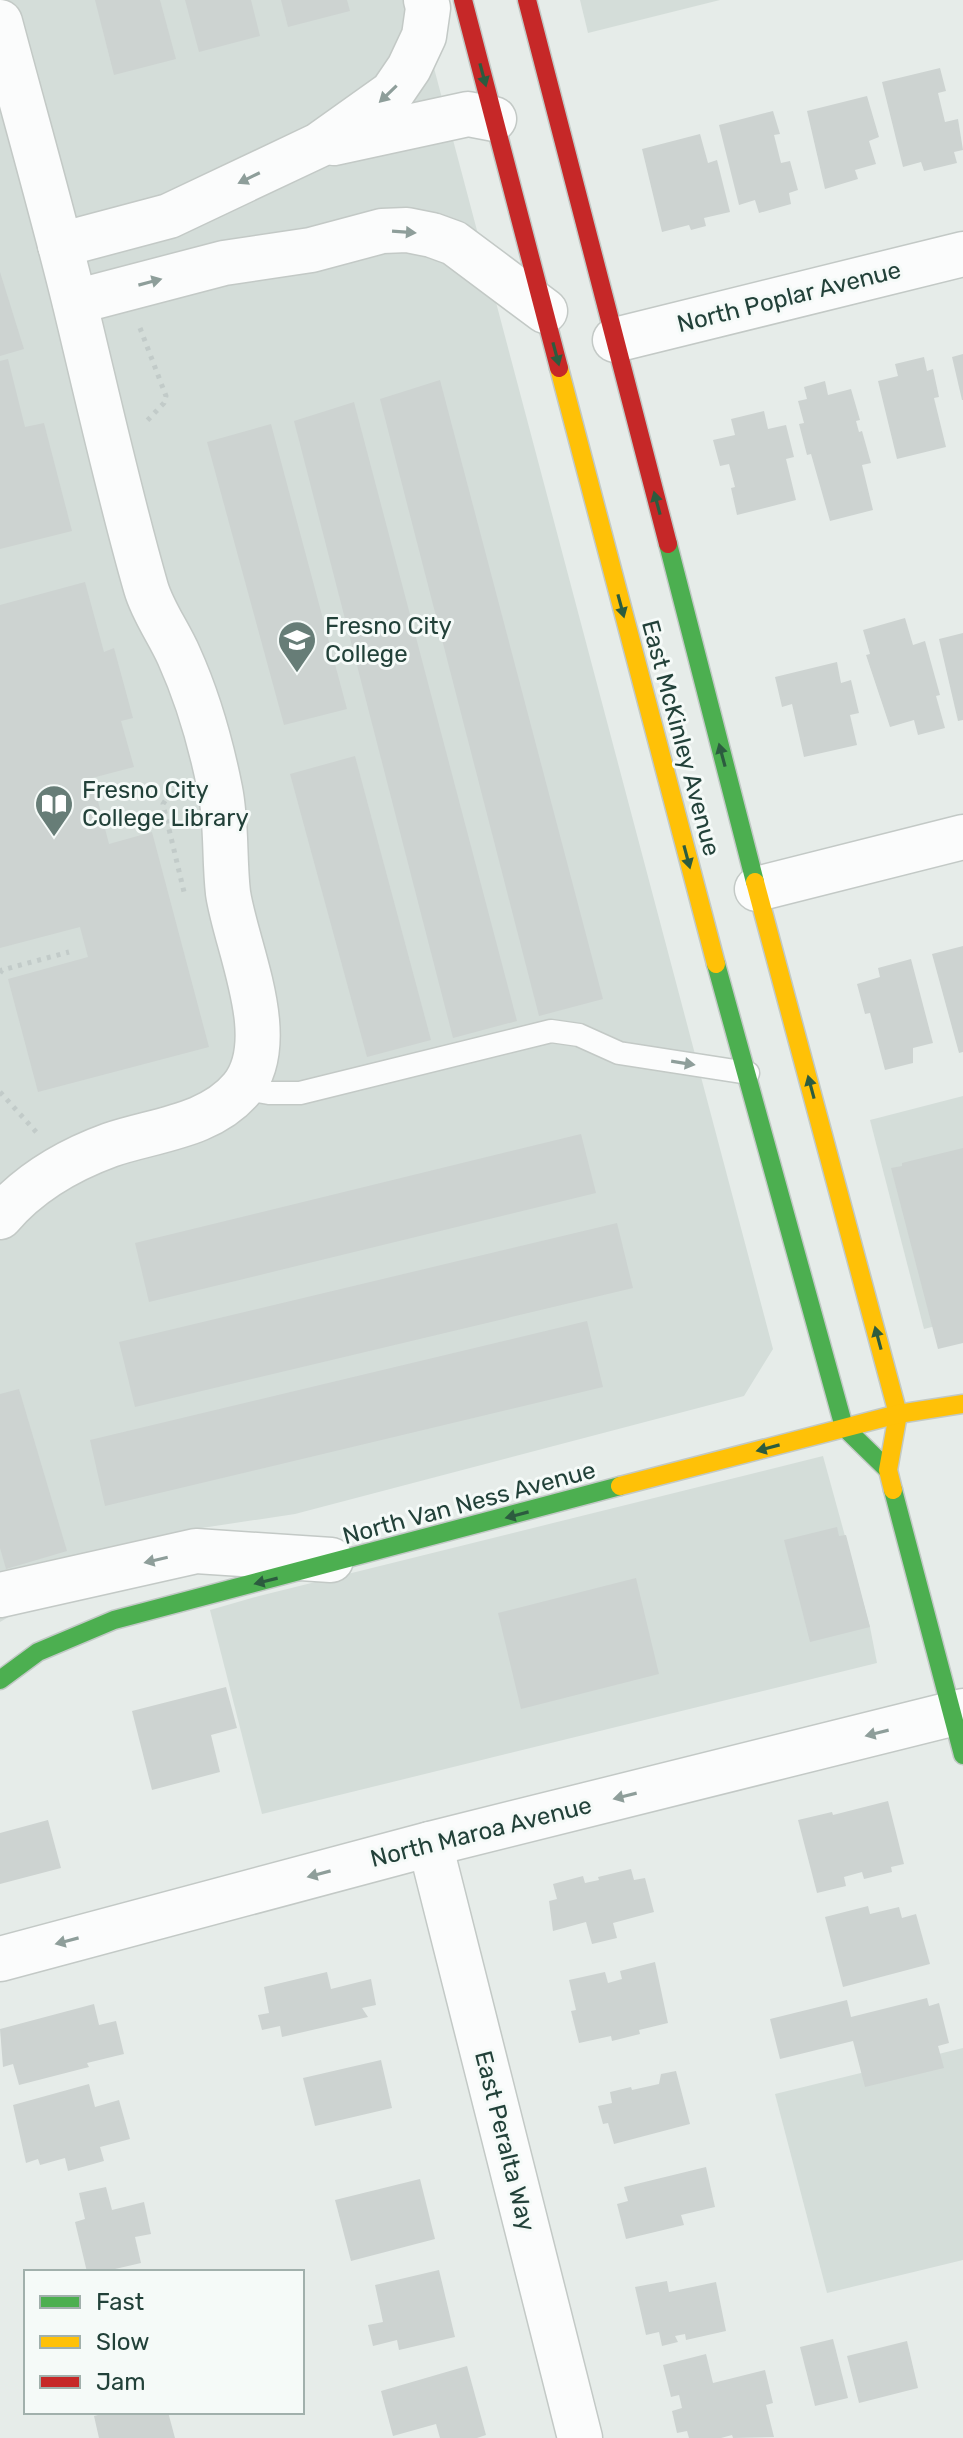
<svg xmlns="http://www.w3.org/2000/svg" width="963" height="2438" font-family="Rubik,sans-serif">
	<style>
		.built { fill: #d4ddd9 }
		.building { fill: #cdd3d1 }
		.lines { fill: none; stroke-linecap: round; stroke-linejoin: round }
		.lane-casing { stroke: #c3c9c6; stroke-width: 25 }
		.street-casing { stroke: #c3c9c6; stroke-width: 47 }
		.fast-casing { stroke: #c2c9c6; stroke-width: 21 }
		.slow-casing { stroke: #c2c9c6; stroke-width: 21 }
		.jam-casing { stroke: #c2c9c6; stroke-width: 21 }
		.path { stroke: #c2cbc9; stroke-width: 5; stroke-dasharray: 4 6; stroke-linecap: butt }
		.lane { stroke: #fbfcfc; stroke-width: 22 }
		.street { stroke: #fbfcfc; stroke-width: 44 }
		.fast { stroke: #4caf50; stroke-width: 18 }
		.slow { stroke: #ffc107; stroke-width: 18 }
		.jam { stroke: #c62828; stroke-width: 18 }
		.oneway { fill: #2c5c3f }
		.oneway2 { fill: #8e9e9a }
		.labels { text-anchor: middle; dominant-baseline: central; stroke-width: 6; stroke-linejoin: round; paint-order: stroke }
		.street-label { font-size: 24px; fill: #224139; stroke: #f5faf8 }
		.poi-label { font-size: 24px; fill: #224139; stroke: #f5faf8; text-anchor: start }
	</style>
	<rect width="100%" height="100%" fill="#e6ece9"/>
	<g class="built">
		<polygon points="0,0 416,0 773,1349 744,1396 295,1514 195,1529 41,1598 0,1622"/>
		<polygon points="580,0 720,0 588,33"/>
		<polygon points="963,1096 963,1319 924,1329 870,1120"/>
		<polygon points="823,1456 870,1627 877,1663 262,1814 210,1610 259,1596"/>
		<polygon points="963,2048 963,2260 827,2293 775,2094"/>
	</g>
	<g class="building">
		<polygon points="95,0 160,0 176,59 114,75"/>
		<polygon points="185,0 251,0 260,36 199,52"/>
		<polygon points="281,0 347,0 350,11 288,27"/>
		<polygon points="940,68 946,91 938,93 945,122 958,119 963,150 954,152 957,163 924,171 921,162 903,167 882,82"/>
		<polygon points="867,96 879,137 869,141 876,164 855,170 858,179 825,189 807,111"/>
		<polygon points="773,111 780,134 774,135 781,163 790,161 798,190 789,193 791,204 759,213 755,200 739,205 719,125"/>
		<polygon points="700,134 708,163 717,160 730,212 704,218 706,226 691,230 689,225 662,232 642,149"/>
		<polygon points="0,272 24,349 0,356"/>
		<polygon points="963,354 963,400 962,400 952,357"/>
		<polygon points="924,357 927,371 933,369 939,397 934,398 946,447 897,459 878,381 898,376 895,364"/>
		<polygon points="8,359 25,427 44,423 72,531 0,549 0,361"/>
		<polygon points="440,380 603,999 539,1016 380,399"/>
		<polygon points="825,381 828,395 851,389 860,420 856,421 859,432 862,431 871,463 862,465 873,510 830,521 811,454 807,455 799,424 804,423 798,401 807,399 804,387"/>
		<polygon points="354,402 517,1021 453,1038 294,421"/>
		<polygon points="764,411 768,429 786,425 794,457 786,459 796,500 737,515 731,488 735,487 729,464 720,466 713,440 735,435 731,419"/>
		<polygon points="271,424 347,709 284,725 207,442"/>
		<polygon points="85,582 104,652 114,648 133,718 121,721 134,767 92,778 109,844 152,832 209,1047 38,1092 8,979 88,957 80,927 0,948 0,605"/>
		<polygon points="905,618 913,645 925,641 940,695 936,696 945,728 918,735 914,720 890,727 866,655 870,654 863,630"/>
		<polygon points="963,633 963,720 958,721 939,639"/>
		<polygon points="837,662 841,683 851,680 859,713 850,715 857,745 804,757 792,704 782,707 775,677"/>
		<polygon points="355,756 431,1040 367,1057 290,774"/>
		<polygon points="963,946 963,1052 959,1053 932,954"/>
		<polygon points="911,959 933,1043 913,1048 913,1063 885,1070 870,1013 865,1014 857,984 880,977 878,968"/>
		<polygon points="581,1134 596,1193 149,1302 135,1243"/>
		<polygon points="963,1148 963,1343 938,1349 891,1168 902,1166 902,1163"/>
		<polygon points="617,1223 633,1288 135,1407 119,1342"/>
		<polygon points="587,1321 603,1387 105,1506 90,1440"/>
		<polygon points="19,1389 67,1551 6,1569 0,1548 0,1394"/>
		<polygon points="837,1527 839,1536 846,1535 870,1627 810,1642 784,1540"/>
		<polygon points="636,1578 659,1674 521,1709 498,1613"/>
		<polygon points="226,1687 237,1728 211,1735 220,1772 152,1790 132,1711"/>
		<polygon points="888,1801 904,1864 891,1867 892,1872 864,1879 862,1872 844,1877 846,1886 817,1893 798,1820 832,1812 833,1815"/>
		<polygon points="48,1820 61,1868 0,1884 0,1833"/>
		<polygon points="631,1869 634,1880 645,1878 654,1912 613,1923 617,1938 592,1944 586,1922 553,1931 549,1901 557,1899 553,1884 583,1876 585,1883 599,1880 598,1877"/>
		<polygon points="868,1906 870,1914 899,1907 902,1918 916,1914 930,1964 843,1987 825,1917"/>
		<polygon points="655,1962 668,2023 639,2030 640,2034 612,2041 611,2036 579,2043 571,2011 576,2010 569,1980 605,1972 608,1983 622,1979 620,1971"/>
		<polygon points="327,1972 331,1989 371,1979 376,2005 362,2008 368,2017 282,2037 280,2026 262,2030 258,2015 269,2013 264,1987"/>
		<polygon points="927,1998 929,2006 939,2003 949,2043 938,2046 944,2068 865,2087 853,2041 780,2059 770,2019 847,2000 851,2017"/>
		<polygon points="94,2004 99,2025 116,2021 124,2054 87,2063 89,2067 19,2085 13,2064 3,2067 0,2029"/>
		<polygon points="381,2060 392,2108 315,2126 303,2078"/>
		<polygon points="676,2071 690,2124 614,2144 608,2123 603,2124 598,2106 612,2103 610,2092 631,2087 632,2090 659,2084 661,2074"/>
		<polygon points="89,2084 95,2107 119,2100 130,2139 100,2147 104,2161 68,2171 65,2158 40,2165 38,2159 26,2163 13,2105"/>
		<polygon points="706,2167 715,2207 681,2215 684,2225 626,2239 617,2204 628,2201 624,2187"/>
		<polygon points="420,2179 435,2239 351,2261 335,2200"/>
		<polygon points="106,2187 112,2210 144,2202 151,2234 135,2237 141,2263 102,2272 87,2272 75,2222 85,2219 79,2193"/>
		<polygon points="439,2270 455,2337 399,2350 397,2340 373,2346 368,2325 383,2322 375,2285"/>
		<polygon points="667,2281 669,2292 716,2282 726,2331 686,2340 685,2334 675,2336 678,2342 662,2346 659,2332 646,2335 635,2287"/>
		<polygon points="833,2339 848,2398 815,2406 800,2347"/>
		<polygon points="907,2341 918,2388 859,2403 847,2356"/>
		<polygon points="706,2354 713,2383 765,2370 773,2403 766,2405 774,2437 733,2438 732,2435 721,2438 689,2438 687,2431 677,2433 672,2411 682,2408 679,2395 671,2397 663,2365"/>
		<polygon points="467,2366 486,2435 477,2438 440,2438 436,2424 393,2436 381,2391"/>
		<polygon points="110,2412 168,2412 175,2438 99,2438 94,2416"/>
	</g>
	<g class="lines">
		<defs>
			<polyline id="lane" points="242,1088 269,1093 300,1093 551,1031 579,1035 619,1053 748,1073"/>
			<g id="street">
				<path d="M0,22C25,116 52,210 75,304C98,399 119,494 146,588C153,612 169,633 179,656C198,698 211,744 220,789C227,823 224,858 228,893C236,947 281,1039 242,1088C210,1127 153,1130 110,1145C69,1160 28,1184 0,1217"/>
				<polyline points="334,143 468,114 494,119"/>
				<polyline points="60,245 169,216 319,145 392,93 409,68 424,36 428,8 426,0"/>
				<polyline points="75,302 224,263 311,250 382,231 407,230 432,235 454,243 545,311"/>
				<polyline points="615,340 963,254"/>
				<polyline points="757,889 963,837"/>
				<polyline points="0,1595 196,1551 331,1560"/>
				<polyline points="430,1844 580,2438"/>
				<polyline points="0,1959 430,1844 963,1711"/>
			</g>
			<g id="fast">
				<polyline points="668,544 755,882"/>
				<polyline points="716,964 844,1427 888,1470"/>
				<polyline points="893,1490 963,1755"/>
				<polyline points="0,1680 38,1652 114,1620 620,1486"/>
			</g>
			<g id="slow">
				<polyline points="559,368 716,964"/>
				<polyline points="755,882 898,1414 888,1470 893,1490"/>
				<polyline points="620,1486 898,1414 963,1404"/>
			</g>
			<g id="jam">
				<polyline points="463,0 559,368"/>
				<polyline points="527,0 668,544"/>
			</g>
		</defs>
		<use href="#lane" class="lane-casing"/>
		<use href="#street" class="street-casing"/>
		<use href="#fast" class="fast-casing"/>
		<use href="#slow" class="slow-casing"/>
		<use href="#jam" class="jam-casing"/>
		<g class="path">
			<polyline points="140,328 166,396 164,403 144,424"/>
			<polyline points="176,784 163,804 184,892"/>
			<polyline points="0,973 2,970 69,952"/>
			<polyline points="0,1092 38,1134"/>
		</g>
		<use href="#lane" class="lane"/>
		<use href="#street" class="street"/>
		<use href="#fast" class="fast"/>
		<use href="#slow" class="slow"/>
		<use href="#jam" class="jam"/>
	</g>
	<defs><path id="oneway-solid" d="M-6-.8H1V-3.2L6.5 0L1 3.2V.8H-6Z" transform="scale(2)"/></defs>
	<g class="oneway">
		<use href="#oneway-solid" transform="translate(483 75) rotate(75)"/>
		<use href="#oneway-solid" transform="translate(556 354) rotate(75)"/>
		<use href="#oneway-solid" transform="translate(657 503) rotate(-105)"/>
		<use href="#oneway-solid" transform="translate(621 606) rotate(75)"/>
		<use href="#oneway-solid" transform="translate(722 755) rotate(-105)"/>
		<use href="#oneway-solid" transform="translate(687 857) rotate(75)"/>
		<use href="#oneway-solid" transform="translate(811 1087) rotate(-105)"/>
		<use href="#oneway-solid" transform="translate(878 1338) rotate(-105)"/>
		<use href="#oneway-solid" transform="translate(768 1448) rotate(165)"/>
		<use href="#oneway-solid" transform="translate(517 1515) rotate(165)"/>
		<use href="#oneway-solid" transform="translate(266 1581) rotate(166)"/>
	</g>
	<g class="oneway2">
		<use href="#oneway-solid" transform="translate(388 94) rotate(136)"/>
		<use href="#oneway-solid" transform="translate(249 178) rotate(154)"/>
		<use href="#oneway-solid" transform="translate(404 232) rotate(4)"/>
		<use href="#oneway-solid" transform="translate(150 282) rotate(-15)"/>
		<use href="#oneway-solid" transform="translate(683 1063) rotate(9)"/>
		<use href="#oneway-solid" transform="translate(156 1560) rotate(167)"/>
		<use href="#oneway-solid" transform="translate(877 1733) rotate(166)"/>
		<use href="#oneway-solid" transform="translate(625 1796) rotate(166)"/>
		<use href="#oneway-solid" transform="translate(319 1874) rotate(165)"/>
		<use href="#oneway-solid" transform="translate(67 1941) rotate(165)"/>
	</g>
	<defs>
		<symbol id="university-pin" viewBox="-11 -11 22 30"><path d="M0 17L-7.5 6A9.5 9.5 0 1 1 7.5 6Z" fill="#677d77" stroke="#f5faf8"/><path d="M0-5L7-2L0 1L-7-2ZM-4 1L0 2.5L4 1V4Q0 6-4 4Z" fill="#fff"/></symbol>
		<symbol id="library-pin" viewBox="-11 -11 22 30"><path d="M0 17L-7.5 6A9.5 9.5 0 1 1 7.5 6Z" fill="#677d77" stroke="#f5faf8"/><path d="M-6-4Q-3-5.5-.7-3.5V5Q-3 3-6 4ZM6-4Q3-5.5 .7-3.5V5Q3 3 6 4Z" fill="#fff"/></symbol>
	</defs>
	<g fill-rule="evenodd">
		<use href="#university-pin" x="275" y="618" width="44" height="60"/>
		<use href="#library-pin" x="32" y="782" width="44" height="60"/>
	</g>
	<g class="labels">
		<g class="street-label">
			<text transform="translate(789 297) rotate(-14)">North Poplar Avenue</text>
			<text transform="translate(681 738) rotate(75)">East McKinley Avenue</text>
			<text transform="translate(469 1503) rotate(-15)">North Van Ness Avenue</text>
			<text transform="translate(481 1832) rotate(-14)">North Maroa Avenue</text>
			<text transform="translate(505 2141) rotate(76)">East Peralta Way</text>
		</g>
		<g class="poi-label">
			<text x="325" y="626">Fresno City<tspan x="325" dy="28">College</tspan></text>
			<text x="82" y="790">Fresno City<tspan x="82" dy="28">College Library</tspan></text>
		</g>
	</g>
	<rect x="24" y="2270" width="280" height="144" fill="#f5faf8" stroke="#a1b0ac" stroke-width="2"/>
	<rect x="40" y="2296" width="40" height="12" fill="#4caf50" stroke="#a1b0ac" stroke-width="2"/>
	<text x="96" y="2310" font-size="24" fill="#224139">Fast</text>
	<rect x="40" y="2336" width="40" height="12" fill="#ffc107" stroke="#a1b0ac" stroke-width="2"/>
	<text x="96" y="2350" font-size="24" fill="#224139">Slow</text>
	<rect x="40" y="2376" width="40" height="12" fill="#c62828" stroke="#a1b0ac" stroke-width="2"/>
	<text x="96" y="2390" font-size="24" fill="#224139">Jam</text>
</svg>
